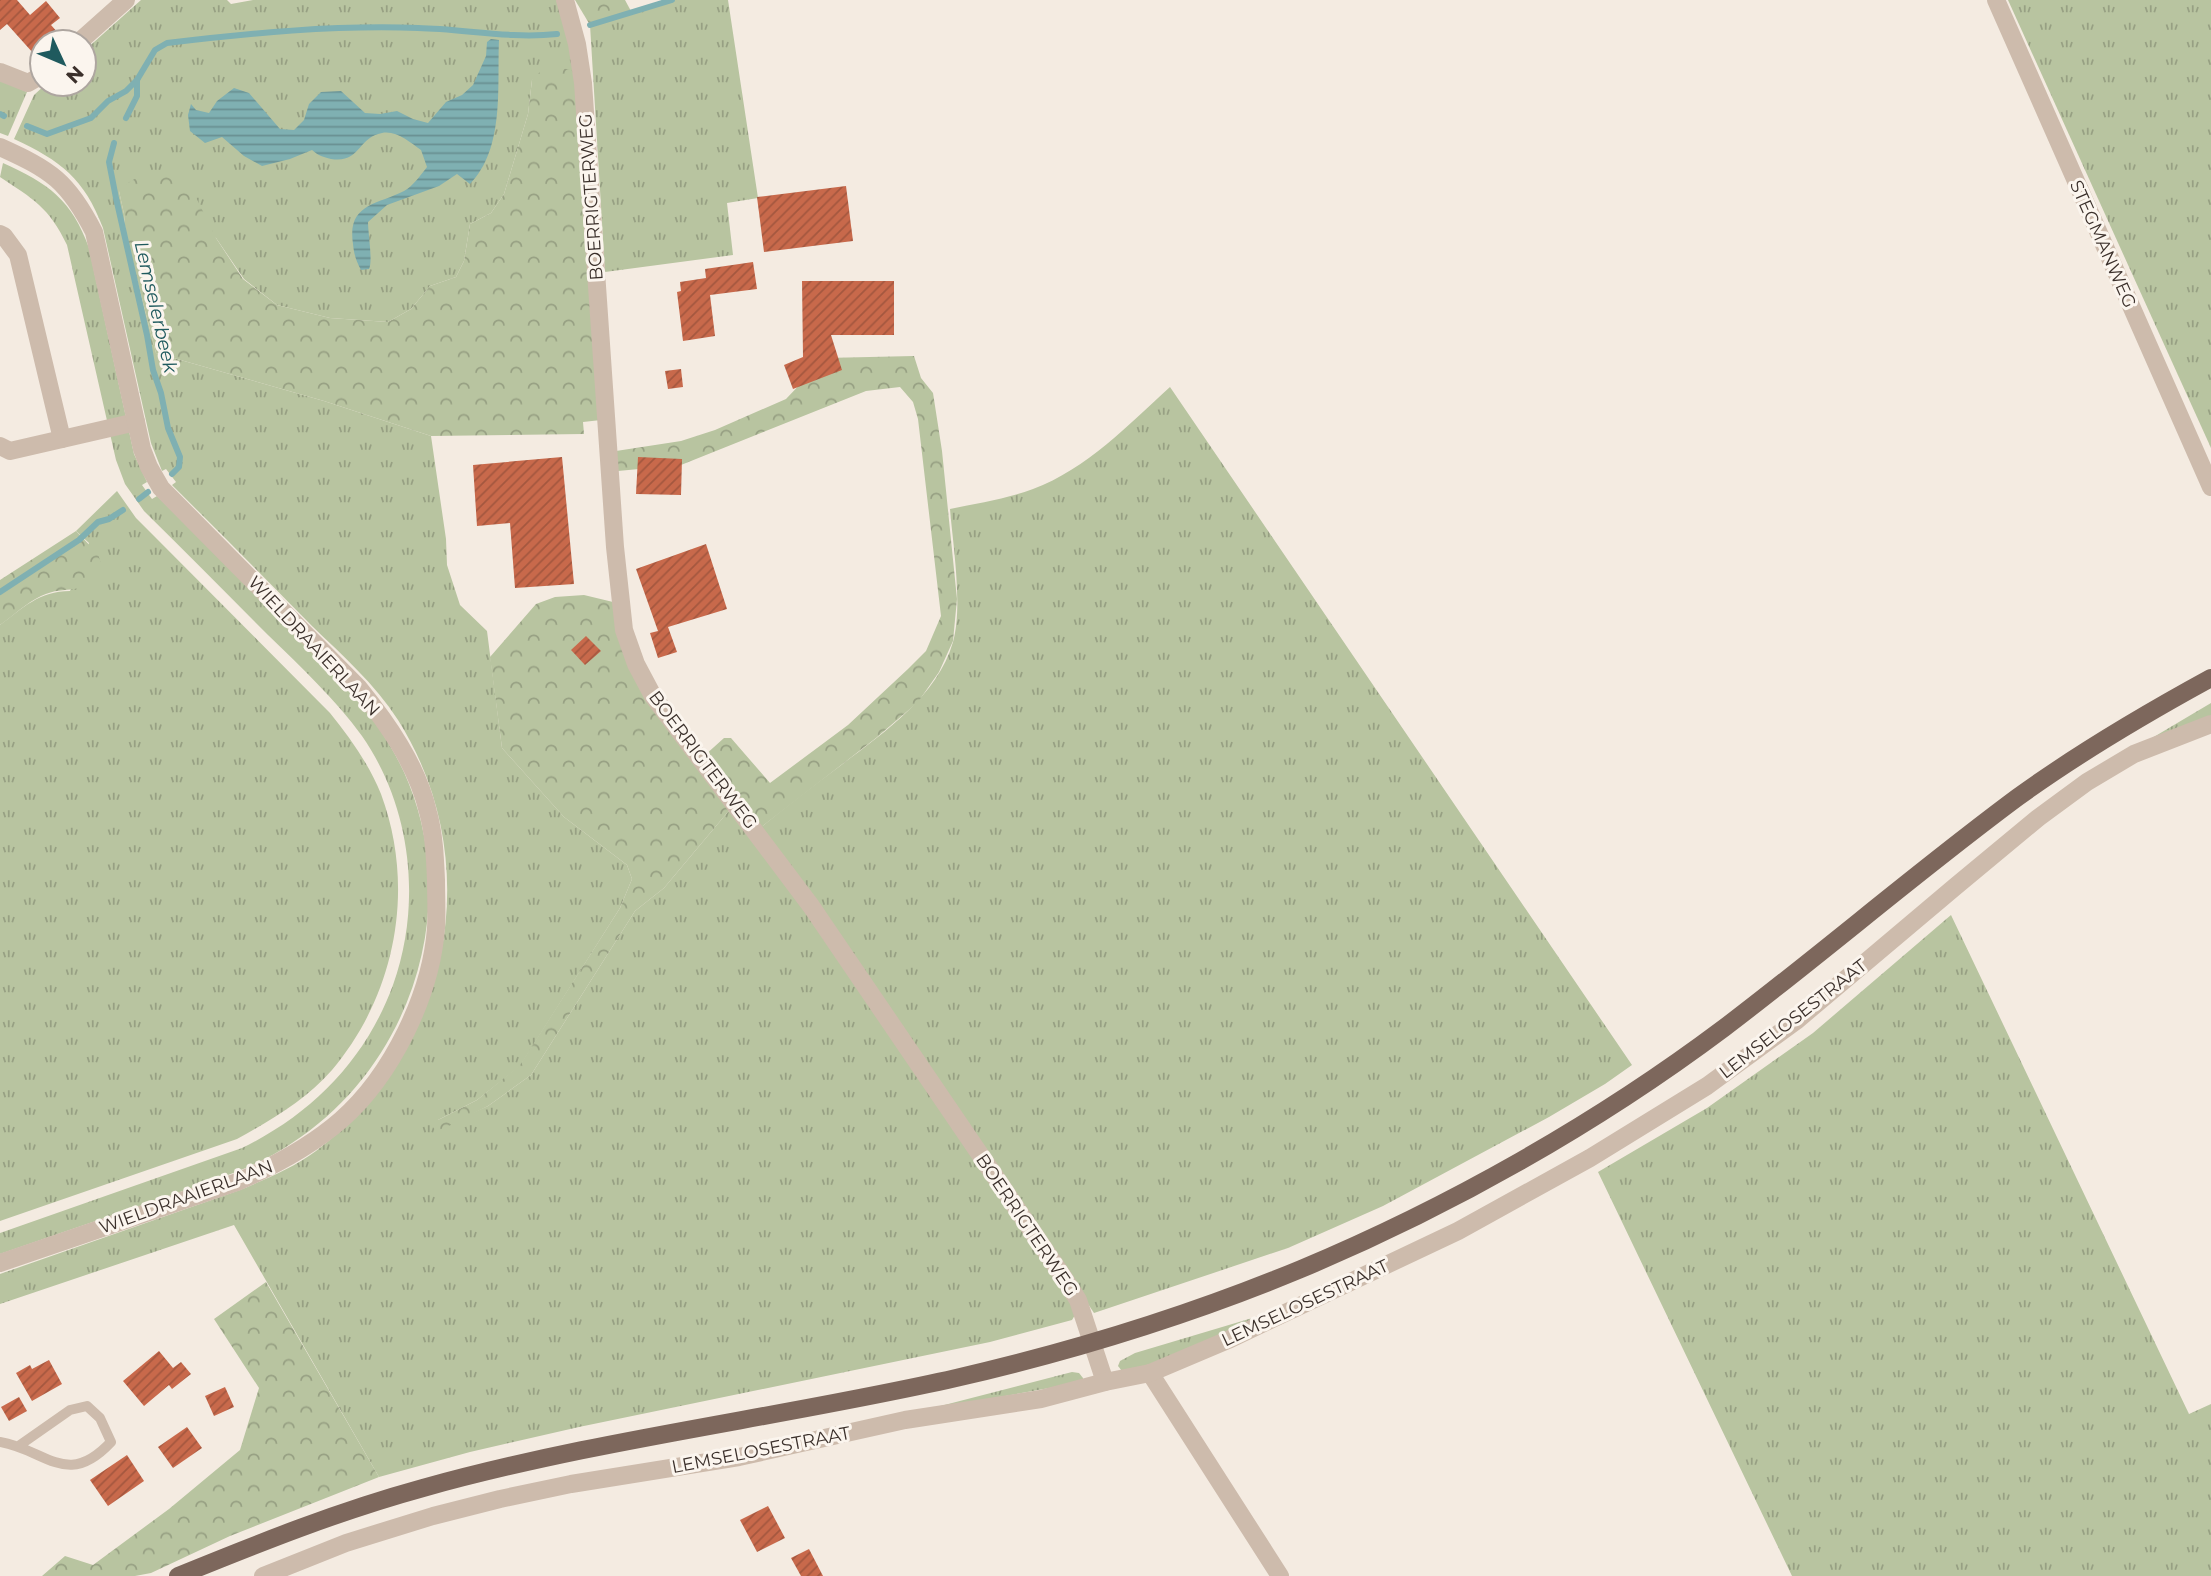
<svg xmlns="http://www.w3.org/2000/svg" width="2211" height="1576" font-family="Montserrat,sans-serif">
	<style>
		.grass { fill: url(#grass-tufts) }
		.forest { fill: url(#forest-crowns) }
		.water { fill: url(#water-rules) }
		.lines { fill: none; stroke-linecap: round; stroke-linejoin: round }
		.stream { stroke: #7fb0b2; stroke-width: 6 }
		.building { fill: url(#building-hatch) }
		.service { stroke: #cdbbac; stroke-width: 10 }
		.minor { stroke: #cdbbac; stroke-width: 18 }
		.tertiary { stroke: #cdbbac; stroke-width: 18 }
		.primary { stroke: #7d675c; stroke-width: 18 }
		.labels { text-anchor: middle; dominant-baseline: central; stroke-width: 6; stroke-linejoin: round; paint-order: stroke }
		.street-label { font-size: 18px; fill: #3b302b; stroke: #fbf5ee }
		.water-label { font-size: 19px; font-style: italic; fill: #1f5a5e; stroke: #fbf5ee }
	</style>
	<defs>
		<pattern id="grass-tufts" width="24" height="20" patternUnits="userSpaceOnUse" patternTransform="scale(1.75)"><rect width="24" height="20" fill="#b8c4a0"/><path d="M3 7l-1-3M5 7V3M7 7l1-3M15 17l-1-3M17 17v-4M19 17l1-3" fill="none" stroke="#97a083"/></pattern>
		<pattern id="forest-crowns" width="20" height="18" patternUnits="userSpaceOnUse" patternTransform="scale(1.75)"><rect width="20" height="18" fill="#b8c4a0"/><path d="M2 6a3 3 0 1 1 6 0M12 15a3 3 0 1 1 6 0" fill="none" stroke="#97a083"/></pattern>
		<pattern id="water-rules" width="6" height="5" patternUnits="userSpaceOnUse" patternTransform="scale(1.75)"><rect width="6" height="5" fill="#7fb0b2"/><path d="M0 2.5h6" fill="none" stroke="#699091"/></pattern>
		<pattern id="building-hatch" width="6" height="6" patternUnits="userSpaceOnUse" patternTransform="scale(1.75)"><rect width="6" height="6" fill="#c8694b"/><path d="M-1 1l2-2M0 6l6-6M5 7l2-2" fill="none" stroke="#a4573f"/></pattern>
	</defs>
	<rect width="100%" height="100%" fill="#f4ebe1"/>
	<g class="grass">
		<path d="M141,0H227L231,4L253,0H559L578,73L532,80L528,114L504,194L491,213L470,224L464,261L456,277L430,286L411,309L388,322L330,318L277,305L244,279L216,238L119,191L124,214L126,237L156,353L324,401L431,436L446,539L447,565L460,605L487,631L502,748L564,817L627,865L632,879L620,908L520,1066L477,1100L438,1120L468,1115L488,1106L531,1075L635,911L664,888L732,807L1060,1277L1075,1315L1072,1320L990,1342L579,1427L470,1452L379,1477L234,1225L0,1304V1274L240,1190C266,1179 293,1168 316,1151C451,1050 488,863 398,720C375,684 342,655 312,626C269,582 225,538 181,494L172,485L176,482L166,469L162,471L151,443L103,228C84,178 61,161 14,139L34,95L46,84H84V51Z"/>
		<polygon points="672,0 728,0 758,198 727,203 733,255 605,272 590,25"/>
		<polygon points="2008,0 2211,0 2211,448"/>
		<polygon points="0,80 27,92 8,136 0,133"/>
		<path d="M3,163C48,183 72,200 89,248L134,454L147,482L142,485L152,499L157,496L343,682C370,713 394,746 409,784C461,914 408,1068 292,1143C254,1169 209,1182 166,1197C110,1216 55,1235 0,1254V1233L242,1148C312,1114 366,1059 393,985C422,904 412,808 362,736C335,699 301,667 268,635C227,594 186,552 144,511L125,484L116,460L67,245C49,207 33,199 0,177Z"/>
		<path d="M1170,387L1632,1065L1605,1084L1549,1117L1383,1206L1288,1248L1094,1313L976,1135L760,828C786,807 813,786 840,766C883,733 937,697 953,642C963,607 953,545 950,509C978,503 1006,499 1033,489C1087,469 1129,424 1170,387Z"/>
		<path d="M117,491L136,518L155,537L330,713C350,738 369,764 381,794C416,888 396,994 332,1070C306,1100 271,1120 237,1139L0,1221V625C23,608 39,591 70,591L89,543L76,531Z"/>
		<polygon points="2211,703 2211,720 2125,754"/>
		<polygon points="1951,915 2189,1414 2211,1404 2211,1576 1792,1576 1598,1172 1707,1108 1813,1033"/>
		<polygon points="1259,1316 1172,1358 1129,1375 1122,1371 1118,1366 1120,1361 1135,1353"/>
		<polygon points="1072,1372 1079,1373 1083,1378 1083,1382 921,1411"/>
	</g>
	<g class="forest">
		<polygon points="575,0 625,0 632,13 590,25"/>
		<path d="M555,68L567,69L578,73L601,420L583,422L584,434L431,436L324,401L156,353L126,237L124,214L119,191C139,171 158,170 185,175L216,238L243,279L277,305L330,318L388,322L411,309L430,286L456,277L464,261L470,224L491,213L504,194L528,114L532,80L541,71Z"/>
		<polygon points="914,356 921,378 933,393 942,451 957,599 953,641 939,672 918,702 876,738 760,828 704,756 724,738 731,738 770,783 848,725 908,669 926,651 941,616 918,419 913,402 900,387 866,391 681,465 618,471 616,451 681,441 715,430 786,399 825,358"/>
		<path d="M76,531L98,554L102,567C82,600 68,583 41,596C26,603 13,616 0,625V580Z"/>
		<polygon points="584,595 613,602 618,625 732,807 664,888 635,911 531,1075 488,1106 437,1132 432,1126 438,1120 477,1100 520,1065 620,908 632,879 627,865 564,817 502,748 490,657 536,604 555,597"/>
		<polygon points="266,1282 379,1477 230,1536 151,1573 135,1576 42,1576 65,1556 93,1565 169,1509 240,1450 259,1388 214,1319"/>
	</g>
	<path class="water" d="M491,39L499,40C497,86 505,148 470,184L457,174L439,186L387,205L368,222C368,233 373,262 369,269L361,270C356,261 354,254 353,244C347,204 376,205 404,191C413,186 420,176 427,167L421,150C411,143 396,130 382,133C358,137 360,164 331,159C323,157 319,156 312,150L290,159L262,166L244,156L222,137L205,143L190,131L188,115L191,104L196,110L209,113L217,101L234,88L249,93L280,129L294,130L304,120L309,104L321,92L341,91L365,113L380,114L397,111L413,119L428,123L446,102L462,95L473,85L486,56L487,42Z"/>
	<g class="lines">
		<g class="stream">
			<polyline points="590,25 672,0"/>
			<polyline points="0,114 4,116"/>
			<polyline points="126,118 137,96 137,80"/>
			<path d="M27,126L47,134L91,118L108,101L126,91L137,80L155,50L167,43C250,33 334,25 418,28C465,29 510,39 557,34"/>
			<polyline points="114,143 109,162 116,198 147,335 153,370 161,393 168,428 180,457 179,467 172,474"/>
			<polyline points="139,499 148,492"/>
			<polyline points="0,592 79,540 98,522 109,519 123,510"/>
		</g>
	</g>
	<g class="building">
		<polygon points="0,0 17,0 30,15 46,1 60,18 51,25 66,42 42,42 42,63 7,24 0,30"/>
		<polygon points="846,186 853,241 764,252 757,197"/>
		<polygon points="753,262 757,289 710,295 715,336 683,341 677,292 681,291 680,282 706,278 705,269"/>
		<polygon points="802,281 894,281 894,335 831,335 842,370 793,389 784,365 803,357"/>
		<polygon points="681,369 683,387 668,389 665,371"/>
		<polygon points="562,457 574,584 515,588 510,523 477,526 473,465"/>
		<polygon points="638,457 682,459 681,495 636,494"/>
		<polygon points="706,544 727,609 668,627 677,652 658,658 650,633 658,631 636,569"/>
		<polygon points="586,636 601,651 585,665 571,650"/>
		<polygon points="159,1351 173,1368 181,1362 191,1374 172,1389 169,1385 144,1406 123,1381"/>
		<polygon points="49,1360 62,1384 32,1401 16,1373 30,1365 32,1369"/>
		<polygon points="225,1387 234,1407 214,1416 205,1396"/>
		<polygon points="19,1397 27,1411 9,1421 1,1407"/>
		<polygon points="187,1427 202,1448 173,1468 158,1447"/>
		<polygon points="127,1455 144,1481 108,1506 90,1480"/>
		<polygon points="768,1506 785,1538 757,1552 740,1520"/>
		<polygon points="809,1549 823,1576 801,1576 791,1558"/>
	</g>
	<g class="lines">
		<path class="service" d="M0,1442C47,1450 67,1489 111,1442L100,1418L87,1406L70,1410L20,1445"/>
		<g class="minor">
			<polyline points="565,0 577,44 583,83 615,547 624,630 636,664 653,696 811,906 1064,1278 1078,1300 1105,1382"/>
			<polyline points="1996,0 2211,487"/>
			<polyline points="79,42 126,0"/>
			<polyline points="0,72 28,83 42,75"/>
			<polyline points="0,234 4,236 18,255 62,439"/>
			<polyline points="0,446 10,451 136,422"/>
			<polyline points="1150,1373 1280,1576"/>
			<polyline points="263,1576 346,1543 433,1516 500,1499 571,1484 739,1457 905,1420 1041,1399 1105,1382 1150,1373 1228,1340 1458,1231 1590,1158 1707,1086 1796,1021 1956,886 2038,818 2087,782 2134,754 2211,724"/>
		</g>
		<path class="tertiary" d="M0,147C51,170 68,181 94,232L142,449L149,467L161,488L358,687C388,724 417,765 428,812C434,834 435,857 436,880C436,896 437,912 436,928C431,995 392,1075 341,1120C310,1147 274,1166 237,1182L0,1263"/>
		<path class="primary" d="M178,1576C259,1543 339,1511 423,1488C598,1439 779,1418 956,1378C1073,1351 1190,1315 1301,1269C1449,1207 1596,1124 1724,1028C1823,953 1918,871 2018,797C2079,753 2145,714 2211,678"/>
	</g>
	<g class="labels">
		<g class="street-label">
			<text transform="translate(591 197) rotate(-94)">BOERRIGTERWEG</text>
			<text transform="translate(2103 244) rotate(66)">STEGMANWEG</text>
			<text transform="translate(314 646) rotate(47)">WIELDRAAIERLAAN</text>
			<text transform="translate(703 760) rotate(53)">BOERRIGTERWEG</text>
			<text transform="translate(1793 1019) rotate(-38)">LEMSELOSESTRAAT</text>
			<text transform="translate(186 1197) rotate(-20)">WIELDRAAIERLAAN</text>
			<text transform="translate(1027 1225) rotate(56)">BOERRIGTERWEG</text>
			<text transform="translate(1305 1303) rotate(-25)">LEMSELOSESTRAAT</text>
			<text transform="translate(761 1450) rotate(-11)">LEMSELOSESTRAAT</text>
		</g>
		<g class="water-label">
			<text transform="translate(156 307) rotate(77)">Lemselerbeek</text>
		</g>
	</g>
	<g transform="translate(63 63) rotate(134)"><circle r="33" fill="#fbf5ee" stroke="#aea6a0" stroke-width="2"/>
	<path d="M0-5L12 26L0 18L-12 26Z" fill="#1f5a5e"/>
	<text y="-10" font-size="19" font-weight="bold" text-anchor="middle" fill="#3b302b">N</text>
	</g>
</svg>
